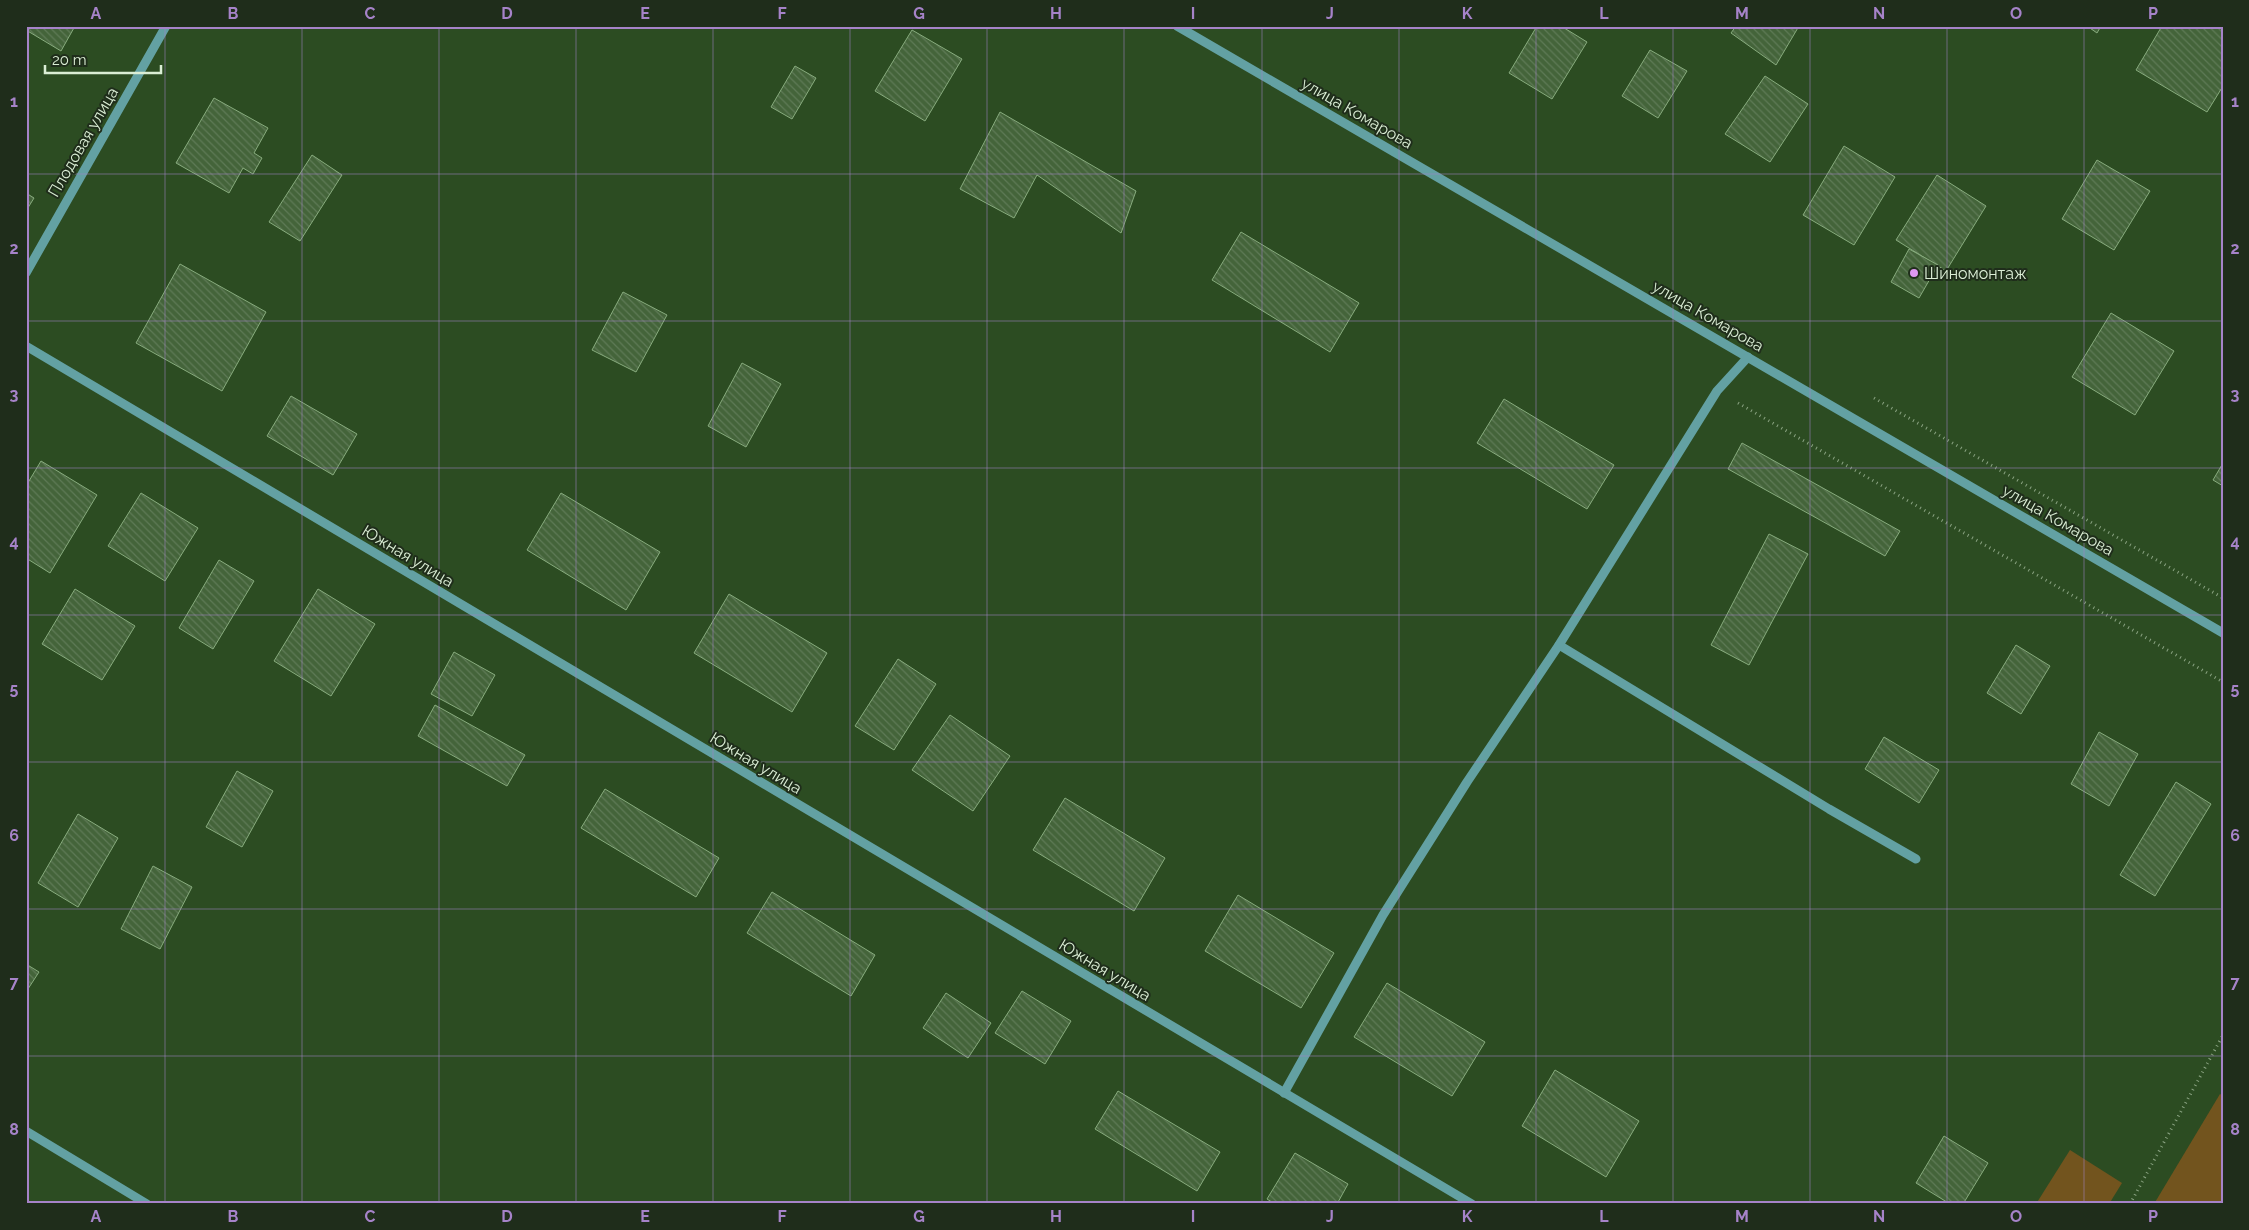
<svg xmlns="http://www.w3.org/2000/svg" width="2249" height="1230" font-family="Raleway,sans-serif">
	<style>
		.grass { fill: #72541e }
		.building { fill: url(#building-back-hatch); stroke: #87ab7d }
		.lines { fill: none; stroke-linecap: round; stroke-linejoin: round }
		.path { stroke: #8aa382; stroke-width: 3; stroke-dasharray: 1 4; stroke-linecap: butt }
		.minor { stroke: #63a1a3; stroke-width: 9 }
		.grid { fill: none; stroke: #a683c9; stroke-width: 1; stroke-opacity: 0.55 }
		.poi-dot { fill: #de98f2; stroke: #1f2d1b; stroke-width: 2 }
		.labels { text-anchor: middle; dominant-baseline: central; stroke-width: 4; stroke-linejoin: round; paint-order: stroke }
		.street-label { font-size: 16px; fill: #dbeed5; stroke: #1f2d1b }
		.poi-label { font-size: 16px; fill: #dbeed5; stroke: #1f2d1b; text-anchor: start }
		.neatline { fill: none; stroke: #a683c9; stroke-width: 2 }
		.grid-label { font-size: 16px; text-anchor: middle; font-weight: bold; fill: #a683c9 }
	</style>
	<defs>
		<pattern id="building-back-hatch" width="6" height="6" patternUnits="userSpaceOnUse" patternTransform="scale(1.25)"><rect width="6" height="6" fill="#44643a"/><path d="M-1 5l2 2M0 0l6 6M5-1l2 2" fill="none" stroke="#5e7a56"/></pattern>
	</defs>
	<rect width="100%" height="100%" fill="#2c4c22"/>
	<g class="grass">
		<polygon points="2220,1094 2223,1096 2223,1204 2154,1204"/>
		<polygon points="2070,1150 2122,1183 2109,1204 2036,1204"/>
	</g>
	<g class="building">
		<polygon points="26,26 75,26 61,51 26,30"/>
		<polygon points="1537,26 1561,26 1587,42 1552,99 1509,73"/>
		<polygon points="1736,26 1799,26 1776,65 1731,33"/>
		<polygon points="2087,26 2101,26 2097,33"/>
		<polygon points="2162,26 2223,26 2223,86 2207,112 2136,70"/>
		<polygon points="912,30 962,59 925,121 875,91"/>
		<polygon points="1650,50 1687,71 1658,118 1622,96"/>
		<polygon points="795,66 816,78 792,119 771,107"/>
		<polygon points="1765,76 1808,104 1770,162 1725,134"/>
		<polygon points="214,98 268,128 254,153 262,158 253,174 243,168 229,193 176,163"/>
		<polygon points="1000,112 1136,191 1121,233 1037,175 1014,218 960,189"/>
		<polygon points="1844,146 1895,177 1854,245 1803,215"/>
		<polygon points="312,155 342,175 300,241 269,222"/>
		<polygon points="2097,160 2150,191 2114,250 2062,219"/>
		<polygon points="1937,175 1986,206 1946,271 1896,240"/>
		<polygon points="26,193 34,198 26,211"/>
		<polygon points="1241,232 1359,303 1330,352 1212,280"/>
		<polygon points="1909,249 1938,265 1919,298 1891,282"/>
		<polygon points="180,264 266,312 222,391 136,343"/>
		<polygon points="623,292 667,315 636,372 592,350"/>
		<polygon points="2111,313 2174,351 2135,415 2072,377"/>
		<polygon points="742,363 781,384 746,447 708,426"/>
		<polygon points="291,396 357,434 333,475 267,436"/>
		<polygon points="1504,399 1614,465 1587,509 1477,443"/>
		<polygon points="1742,443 1900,531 1885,556 1728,469"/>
		<polygon points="41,461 97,495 50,573 26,558 26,486"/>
		<polygon points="2223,463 2223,486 2213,480"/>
		<polygon points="141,493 198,528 165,581 108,546"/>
		<polygon points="561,493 660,552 626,610 527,550"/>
		<polygon points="1769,534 1808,554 1749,665 1711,645"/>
		<polygon points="219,560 254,581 213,649 179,628"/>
		<polygon points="75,589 135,626 102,680 42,644"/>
		<polygon points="318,589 375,624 331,696 274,661"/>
		<polygon points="729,594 827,653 792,712 694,653"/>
		<polygon points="2016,645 2050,666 2021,714 1987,693"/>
		<polygon points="454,652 495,675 472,716 431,694"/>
		<polygon points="898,659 936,684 894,750 855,726"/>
		<polygon points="435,705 525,755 507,786 418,736"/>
		<polygon points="950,715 1010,756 973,811 912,770"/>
		<polygon points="2099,732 2138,754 2109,806 2071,784"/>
		<polygon points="1884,737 1939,770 1919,803 1865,769"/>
		<polygon points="237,771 273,791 242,847 206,827"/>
		<polygon points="2176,782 2211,804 2155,896 2120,875"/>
		<polygon points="605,789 719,858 696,897 581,828"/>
		<polygon points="1065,798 1165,858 1134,911 1033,850"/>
		<polygon points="78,814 118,838 78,907 38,883"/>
		<polygon points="153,866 192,887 160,949 121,929"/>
		<polygon points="772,892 875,955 851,996 747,933"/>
		<polygon points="1238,895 1334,953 1301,1008 1205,951"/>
		<polygon points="26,964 39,972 26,992"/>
		<polygon points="1387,983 1485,1042 1452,1096 1354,1037"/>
		<polygon points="1022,991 1071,1021 1045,1064 995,1033"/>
		<polygon points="946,993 991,1023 968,1058 923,1028"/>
		<polygon points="1555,1070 1639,1121 1606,1177 1522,1126"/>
		<polygon points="1118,1091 1220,1152 1197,1191 1095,1129"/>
		<polygon points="1944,1136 1988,1163 1963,1204 1950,1204 1916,1183"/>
		<polygon points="1295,1153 1348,1184 1337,1204 1275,1204 1267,1199"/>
	</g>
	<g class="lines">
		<g class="path">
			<polyline points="1874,398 2223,598"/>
			<polyline points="1738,403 2223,682"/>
			<polyline points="2130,1204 2223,1035"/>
		</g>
		<g class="minor">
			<polyline points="1177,26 2223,633"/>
			<polyline points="26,273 166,26"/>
			<polyline points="26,346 1472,1204"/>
			<polyline points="1559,645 1829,809 1916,859"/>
			<polyline points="1284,1093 1383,915 1467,782 1559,645 1717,391 1748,357"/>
			<polyline points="26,1131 147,1204"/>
		</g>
	</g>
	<path class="grid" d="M165,26V1204M302,26V1204M439,26V1204M576,26V1204M713,26V1204M850,26V1204M987,26V1204M1124,26V1204M1262,26V1204M1399,26V1204M1536,26V1204M1673,26V1204M1810,26V1204M1947,26V1204M2084,26V1204M26,174H2223M26,321H2223M26,468H2223M26,615H2223M26,762H2223M26,909H2223M26,1056H2223"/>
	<circle class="poi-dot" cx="1914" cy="273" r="5"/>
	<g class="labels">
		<g class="street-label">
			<text transform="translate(1357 113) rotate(30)">улица Комарова</text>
			<text transform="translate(83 142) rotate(-60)">Плодовая улица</text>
			<text transform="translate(1708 316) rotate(30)">улица Комарова</text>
			<text transform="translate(2058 520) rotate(30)">улица Комарова</text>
			<text transform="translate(408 556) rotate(31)">Южная улица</text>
			<text transform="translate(756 763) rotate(31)">Южная улица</text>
			<text transform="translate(1105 970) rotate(31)">Южная улица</text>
		</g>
		<g class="poi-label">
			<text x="1924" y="273">Шиномонтаж</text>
		</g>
	</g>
	<rect width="2249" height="1230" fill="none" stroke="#1f2d1b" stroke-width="55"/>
	<path d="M45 65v8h116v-8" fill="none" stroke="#dbeed5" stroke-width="2.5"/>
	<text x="52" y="65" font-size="15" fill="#dbeed5" stroke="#1f2d1b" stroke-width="4" paint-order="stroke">20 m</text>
	<rect x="28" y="28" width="2194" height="1174" class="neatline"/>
	<g class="grid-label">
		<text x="96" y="19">A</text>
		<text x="233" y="19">B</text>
		<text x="370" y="19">C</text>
		<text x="507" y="19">D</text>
		<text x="645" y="19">E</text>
		<text x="782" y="19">F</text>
		<text x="919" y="19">G</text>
		<text x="1056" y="19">H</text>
		<text x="1193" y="19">I</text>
		<text x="1330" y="19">J</text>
		<text x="1467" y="19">K</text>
		<text x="1604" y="19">L</text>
		<text x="1742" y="19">M</text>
		<text x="1879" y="19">N</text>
		<text x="2016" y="19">O</text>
		<text x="2153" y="19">P</text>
		<text x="14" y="107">1</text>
		<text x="2235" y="107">1</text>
		<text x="14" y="254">2</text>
		<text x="2235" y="254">2</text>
		<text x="14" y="400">3</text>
		<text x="2235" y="400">3</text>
		<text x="14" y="547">4</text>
		<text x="2235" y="547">4</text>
		<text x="14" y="694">5</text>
		<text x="2235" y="694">5</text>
		<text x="14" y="841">6</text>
		<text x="2235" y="841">6</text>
		<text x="14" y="988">7</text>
		<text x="2235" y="988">7</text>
		<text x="14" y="1135">8</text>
		<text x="2235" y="1135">8</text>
		<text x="96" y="1222">A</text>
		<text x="233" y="1222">B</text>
		<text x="370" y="1222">C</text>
		<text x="507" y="1222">D</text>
		<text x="645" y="1222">E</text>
		<text x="782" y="1222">F</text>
		<text x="919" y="1222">G</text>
		<text x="1056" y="1222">H</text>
		<text x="1193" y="1222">I</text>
		<text x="1330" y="1222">J</text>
		<text x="1467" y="1222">K</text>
		<text x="1604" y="1222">L</text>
		<text x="1742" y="1222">M</text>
		<text x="1879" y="1222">N</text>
		<text x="2016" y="1222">O</text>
		<text x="2153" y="1222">P</text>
	</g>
</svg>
